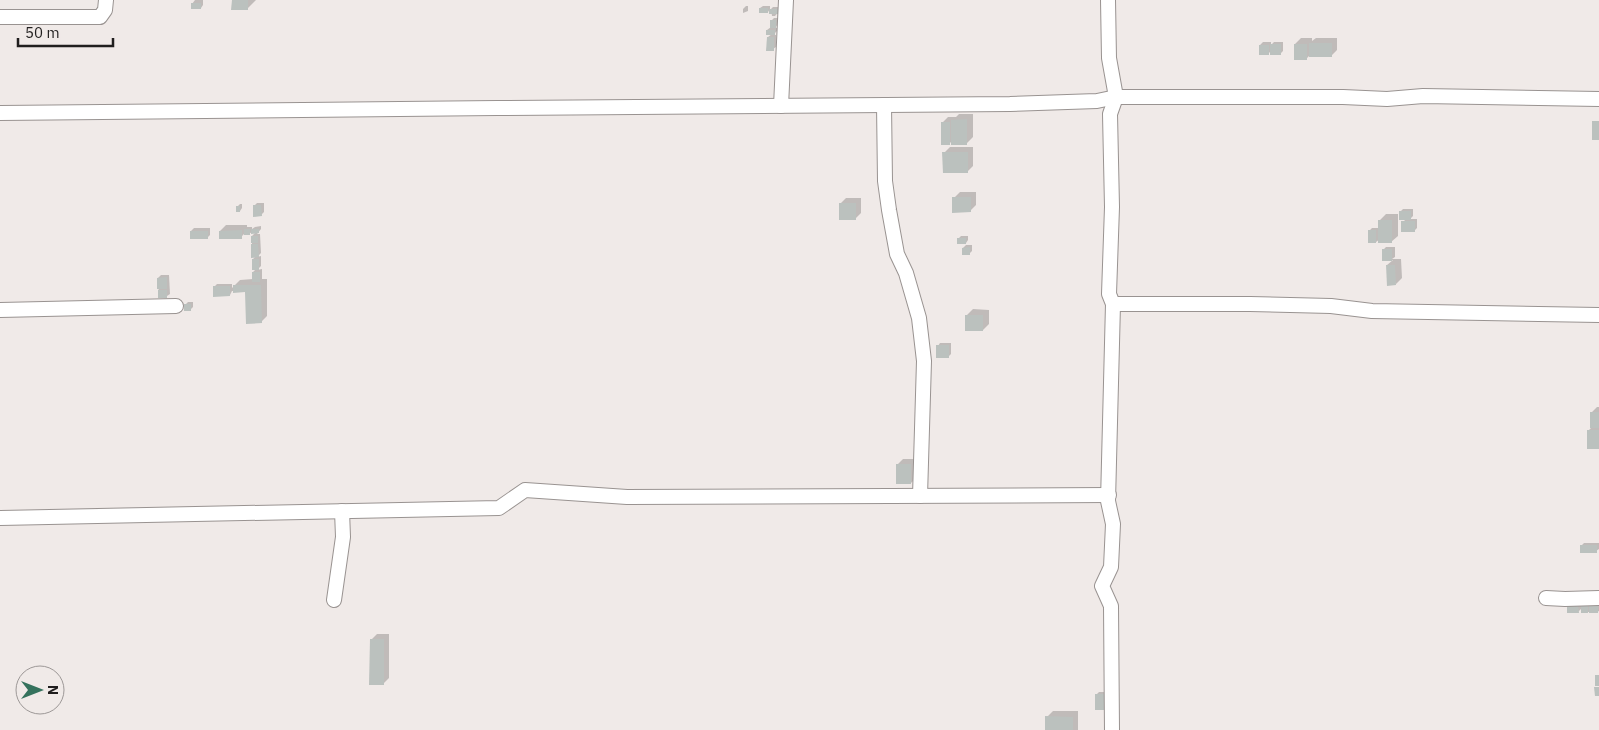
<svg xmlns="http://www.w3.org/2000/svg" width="1599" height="730" font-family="'IBM Plex Sans',sans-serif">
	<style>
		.shadow { fill: #0003 }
		.building { fill: #bbc1be }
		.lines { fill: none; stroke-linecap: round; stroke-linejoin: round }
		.minor-casing { stroke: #999391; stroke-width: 16 }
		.minor { stroke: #fff; stroke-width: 14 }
	</style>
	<rect width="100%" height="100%" fill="#f0eae8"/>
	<g class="shadow">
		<polygon points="195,0 203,0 203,5 201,8 192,4"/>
		<polygon points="233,0 256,0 247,9"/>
		<polygon points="746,6 748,6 748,11 743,13 743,9"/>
		<polygon points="763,6 770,6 770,9 768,12 760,8"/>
		<polygon points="773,7 780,7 780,10 775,16 772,16 771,9"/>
		<polygon points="774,18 778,18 778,24 775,28 777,28 777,31 773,35 776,35 776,47 773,49 768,37 772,34 767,30 771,27 771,21"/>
		<polygon points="1301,38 1312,38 1312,41 1316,38 1337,38 1337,50 1331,56 1309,56 1306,59 1295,44"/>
		<polygon points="1263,42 1271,42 1271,45 1274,42 1283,42 1283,51 1280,54 1271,51 1268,54 1260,45"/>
		<polygon points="959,114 973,114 973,137 967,143 953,140 949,144 942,123 948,117 956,117"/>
		<polygon points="950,147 973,147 973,166 967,172 944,153"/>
		<polygon points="960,192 976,192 976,205 970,211 954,198"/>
		<polygon points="846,198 861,198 861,213 855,219 840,204"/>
		<polygon points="257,203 264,203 264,212 261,215 254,206"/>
		<polygon points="240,204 242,204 242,208 240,211 237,207"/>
		<polygon points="1403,209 1413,209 1413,216 1410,219 1417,219 1417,228 1414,231 1403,222 1406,219 1401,211"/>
		<polygon points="1386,214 1398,214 1398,236 1391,242 1380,239 1376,242 1369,231 1372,228 1380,228 1380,220"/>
		<polygon points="226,225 247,225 247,227 252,227 252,229 255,227 261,226 261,229 257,234 260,234 261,253 257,257 261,256 261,266 257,270 262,269 262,279 267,279 267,316 261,322 246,291 232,291 230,295 214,287 217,284 232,284 232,288 240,280 253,279 253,272 257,268 253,259 256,256 252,256 252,236 256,232 244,234 241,237 220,231"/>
		<polygon points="194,228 210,228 210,235 207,238 191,231"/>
		<polygon points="961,236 968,236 968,240 966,243 958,239"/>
		<polygon points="966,245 972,245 972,251 970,253 963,248"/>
		<polygon points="1386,247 1395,247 1395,257 1392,259 1401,259 1402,278 1396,284 1387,265 1393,260 1383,260 1383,250"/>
		<polygon points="161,275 169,275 170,294 167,296 159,297 158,278"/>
		<polygon points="188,302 193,302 193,307 190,310 185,305"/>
		<polygon points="973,309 989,310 989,324 983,330 967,315"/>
		<polygon points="940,343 951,343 951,354 949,356 938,346"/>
		<polygon points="1597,407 1599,407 1599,448 1589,430 1591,428 1591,413"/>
		<polygon points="903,459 917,459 917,477 911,483 897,465"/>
		<polygon points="1584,543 1599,543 1599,549 1596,551 1581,546"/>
		<polygon points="1599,602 1599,611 1597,612 1582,612 1582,608 1578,612 1568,607 1571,604 1581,604 1581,607 1585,603"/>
		<polygon points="377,634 389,634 389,678 383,684 371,640"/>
		<polygon points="1099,692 1108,692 1109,706 1096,695"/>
		<polygon points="1053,711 1078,711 1078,730 1046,730 1047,717"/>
	</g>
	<g class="building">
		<polygon points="232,0 248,0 248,10 231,10"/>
		<rect x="191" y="3" width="10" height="6"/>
		<rect x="759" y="8" width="9" height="5"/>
		<rect x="769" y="9" width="9" height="5"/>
		<rect x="770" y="20" width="6" height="8"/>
		<rect x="766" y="30" width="9" height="5"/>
		<polygon points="767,37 774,37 774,51 766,51"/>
		<rect x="1309" y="43" width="23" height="14"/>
		<rect x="1270" y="44" width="11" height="11"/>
		<rect x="1294" y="44" width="13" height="16"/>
		<rect x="1259" y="45" width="10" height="10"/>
		<polygon points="967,119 967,145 951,145 951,120"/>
		<rect x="1592" y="121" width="7" height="19"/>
		<rect x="941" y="122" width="9" height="23"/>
		<polygon points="942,152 968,152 968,173 943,173"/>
		<polygon points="952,197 971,197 971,212 952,213"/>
		<rect x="839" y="203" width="17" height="17"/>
		<polygon points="253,205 261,205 262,216 253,217"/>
		<rect x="236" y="206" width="4" height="6"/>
		<rect x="1399" y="211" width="12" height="9"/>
		<rect x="1378" y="220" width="14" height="23"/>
		<rect x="1401" y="221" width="14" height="11"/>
		<rect x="244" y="229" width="6" height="6"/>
		<polygon points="251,229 259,229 259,233 251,234"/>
		<polygon points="242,230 242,239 219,239 219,231"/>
		<rect x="1368" y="230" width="8" height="13"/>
		<rect x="190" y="231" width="18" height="8"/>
		<rect x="251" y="236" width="7" height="7"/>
		<rect x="957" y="238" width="9" height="6"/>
		<polygon points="251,244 258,244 259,257 251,258"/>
		<polygon points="970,247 970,255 962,255 962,248"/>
		<rect x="1382" y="249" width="10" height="12"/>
		<rect x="252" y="259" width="7" height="11"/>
		<polygon points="1386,265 1395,265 1396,285 1387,286"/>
		<rect x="252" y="272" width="8" height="10"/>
		<polygon points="167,277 167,289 157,289 157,278"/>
		<polygon points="233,285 261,285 262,323 246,324 245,292 233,293"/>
		<polygon points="213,286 230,286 230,296 213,297"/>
		<rect x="158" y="290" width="9" height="8"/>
		<rect x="184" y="304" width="7" height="7"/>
		<rect x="965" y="315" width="18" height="16"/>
		<rect x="936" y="345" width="13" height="13"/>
		<rect x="1590" y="412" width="9" height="16"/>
		<rect x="1587" y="430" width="12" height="19"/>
		<rect x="896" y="464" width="15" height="20"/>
		<rect x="1580" y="545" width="17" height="8"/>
		<rect x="1581" y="605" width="7" height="8"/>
		<rect x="1589" y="605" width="9" height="8"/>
		<polygon points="1567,606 1578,606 1579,613 1567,613"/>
		<polygon points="370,639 384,639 384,685 369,685"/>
		<rect x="1595" y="675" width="4" height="11"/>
		<polygon points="1594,687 1599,687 1599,696 1595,696"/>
		<rect x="1095" y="694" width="11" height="16"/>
		<polygon points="1045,716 1073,717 1073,730 1045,730"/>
	</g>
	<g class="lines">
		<defs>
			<g id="minor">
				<polyline points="1108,0 1109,58 1116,97 1110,114 1112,207 1109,294 1113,304 1108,501 1113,524 1111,567 1102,586 1111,606 1112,730"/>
				<polyline points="0,17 100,17 105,10 106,0"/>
				<polyline points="884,105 885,181 889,210 897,254 906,273 919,318 924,361 920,496"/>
				<polyline points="781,106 786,0"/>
				<polyline points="0,113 497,108 1010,104 1097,101 1116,97 1343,97 1387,99 1423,96 1599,99"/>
				<polyline points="1113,304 1250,304 1331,306 1372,311 1599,315"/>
				<polyline points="0,310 176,306"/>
				<polyline points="0,518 499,508 525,490 627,497 1109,495"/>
				<polyline points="1546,598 1565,599 1599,598"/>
				<polyline points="334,600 343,537 342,511"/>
			</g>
		</defs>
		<use href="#minor" class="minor-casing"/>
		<use href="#minor" class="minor"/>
	</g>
	<g transform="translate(40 690) rotate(90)"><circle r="24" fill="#f0eae8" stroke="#9d9897"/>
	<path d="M0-4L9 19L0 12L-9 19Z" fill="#35725d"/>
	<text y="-8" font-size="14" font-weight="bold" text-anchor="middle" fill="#201e1e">N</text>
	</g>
	<path d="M18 38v8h95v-8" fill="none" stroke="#201e1e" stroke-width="2.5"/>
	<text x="25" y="38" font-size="15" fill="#201e1e" stroke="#f0eae8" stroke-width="4" paint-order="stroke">50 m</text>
</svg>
